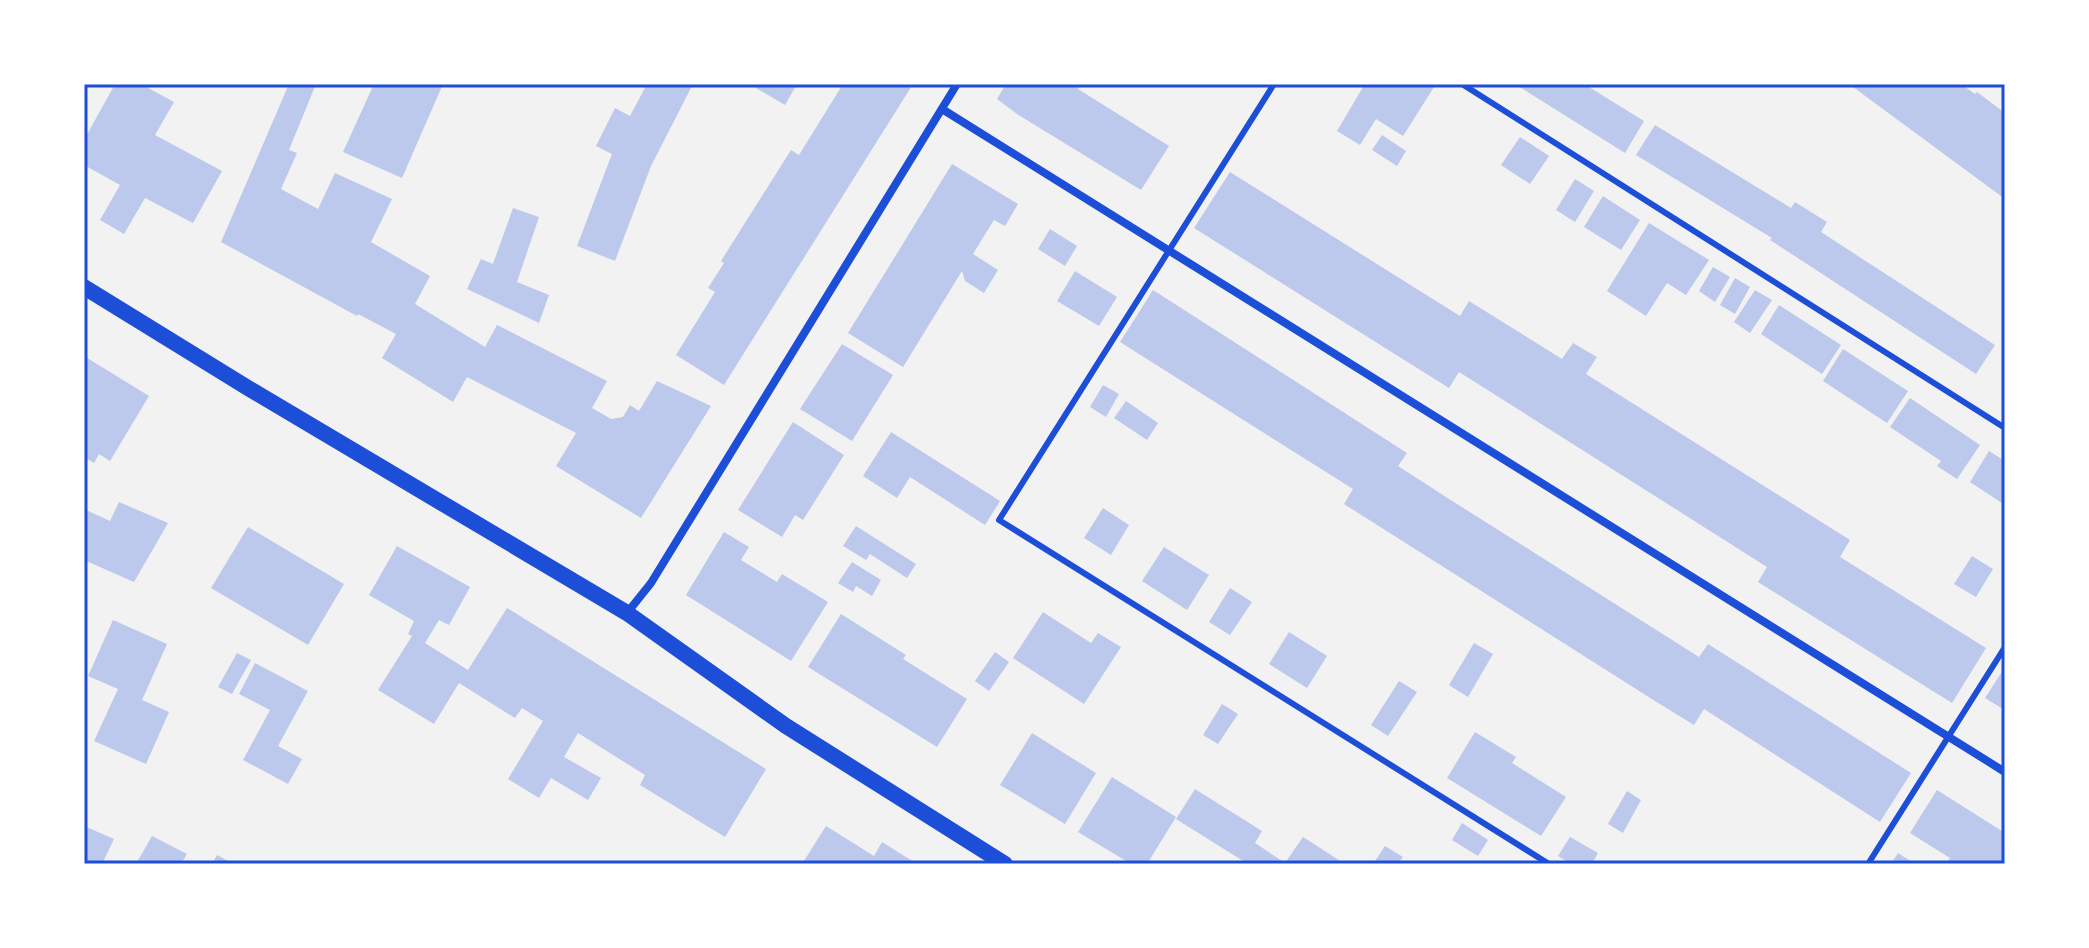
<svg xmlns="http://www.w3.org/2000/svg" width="2089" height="948" font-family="Figtree,sans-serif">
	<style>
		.building { fill: #bdc9ec }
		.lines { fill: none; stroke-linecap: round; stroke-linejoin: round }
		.service { stroke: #1d4ed8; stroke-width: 6 }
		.minor { stroke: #1d4ed8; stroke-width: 8 }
		.secondary { stroke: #1d4ed8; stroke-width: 16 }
		.neatline { fill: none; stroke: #1d4ed8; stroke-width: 3 }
	</style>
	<rect width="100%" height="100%" fill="#f2f2f2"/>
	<g class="building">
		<polygon points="115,84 141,84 174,102 155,135 222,171 193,223 145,198 124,234 100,220 120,185 84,165 84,140"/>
		<polygon points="289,84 316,84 289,150 297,153 281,189 318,209 335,173 392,199 371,242 430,276 415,304 485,347 497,325 607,381 592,408 611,419 623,417 630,405 639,411 657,381 711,406 641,518 556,466 576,433 467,377 453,402 382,358 396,334 358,314 357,316 221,242"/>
		<polygon points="374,84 443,84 402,178 343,152"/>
		<polygon points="647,84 693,84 651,166 615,261 577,246 612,154 596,146 615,108 630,116"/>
		<polygon points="749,84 797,84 785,105"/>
		<polygon points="843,84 913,84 724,385 676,355 715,292 708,288 724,263 721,261 791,150 799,155"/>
		<polygon points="1006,84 1081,84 1078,89 1169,146 1141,190 1017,114 997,99"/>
		<polygon points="1359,84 1429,84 1434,87 1403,136 1376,119 1360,145 1337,131 1363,87"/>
		<polygon points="1515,84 1584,84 1644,121 1625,153"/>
		<polygon points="1849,84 1961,84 1975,94 1977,92 2005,113 2005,199"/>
		<polygon points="1655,125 1791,208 1795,202 1827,222 1821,232 1995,345 1976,374 1770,240 1772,238 1636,155"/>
		<polygon points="1382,135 1406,151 1397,166 1372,150"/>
		<polygon points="1520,137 1549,156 1530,184 1501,165"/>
		<polygon points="952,164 1018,204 1005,226 994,220 973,254 998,270 984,293 965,281 962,271 903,367 848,333"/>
		<polygon points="1230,172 1460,316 1469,301 1562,359 1573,343 1597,357 1586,374 1850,540 1840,557 1986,648 1952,703 1758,582 1767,567 1527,415 1459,372 1449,388 1194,228"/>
		<polygon points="1575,179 1594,191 1575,222 1556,210"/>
		<polygon points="1603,196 1640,220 1621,250 1584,227"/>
		<polygon points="513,208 539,217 517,282 549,295 539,323 467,289 481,259 493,264"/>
		<polygon points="1649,223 1709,260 1686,295 1667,283 1646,316 1607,291"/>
		<polygon points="1050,229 1077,246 1065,266 1038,249"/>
		<polygon points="1713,267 1730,277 1715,302 1699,291"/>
		<polygon points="1075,271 1117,297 1099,326 1057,301"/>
		<polygon points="1735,278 1750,287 1735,314 1720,305"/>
		<polygon points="1153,290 1407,453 1398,466 1446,497 1699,657 1708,644 1911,773 1880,822 1704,709 1694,725 1655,701 1344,504 1353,489 1120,342"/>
		<polygon points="1755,290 1772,300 1750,333 1734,322"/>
		<polygon points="1779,305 1841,345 1822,374 1761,334"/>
		<polygon points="842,344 893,375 852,441 800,409"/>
		<polygon points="1843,349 1908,391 1887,423 1823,381"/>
		<polygon points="84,356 149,396 110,461 99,454 94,463 84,457"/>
		<polygon points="1103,385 1119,394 1106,417 1090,407"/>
		<polygon points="1910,398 1980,445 1957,479 1937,466 1941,461 1890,427"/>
		<polygon points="1126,401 1158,423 1147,440 1114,418"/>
		<polygon points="793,422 844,455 803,520 795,515 782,537 738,510"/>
		<polygon points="891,432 1000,501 985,525 910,477 897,498 863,476"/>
		<polygon points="1989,451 2005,461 2005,505 1970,482"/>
		<polygon points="119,502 168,523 134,582 84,560 84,509 110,521"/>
		<polygon points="1103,508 1129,525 1111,555 1084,538"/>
		<polygon points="856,526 916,564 907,578 870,554 866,560 843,546"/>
		<polygon points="248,527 344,584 308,645 211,588"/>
		<polygon points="724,532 749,547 741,560 777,582 782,574 828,602 791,661 686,595"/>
		<polygon points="397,546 470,587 449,625 439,620 425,643 468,670 507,608 766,769 725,837 640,785 645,775 578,733 564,757 601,778 588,800 551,778 539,798 508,779 543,721 522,708 515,718 459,683 434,724 378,690 412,636 408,634 414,621 369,595"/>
		<polygon points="1164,547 1209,575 1187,610 1142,581"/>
		<polygon points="1972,556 1993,569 1976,597 1954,584"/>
		<polygon points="852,562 881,580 872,596 856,586 853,592 838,583"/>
		<polygon points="1230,588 1252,602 1230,635 1209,622"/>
		<polygon points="1043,612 1091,643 1098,633 1121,647 1084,704 1013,658"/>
		<polygon points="841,614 906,655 903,659 967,699 937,747 808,667"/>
		<polygon points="113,620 167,644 142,700 169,712 146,764 94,741 118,689 88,676"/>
		<polygon points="1289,632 1327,656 1307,688 1269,664"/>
		<polygon points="1474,643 1493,654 1468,697 1449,685"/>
		<polygon points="995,652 1009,662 989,691 975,681"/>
		<polygon points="237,653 251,660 232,694 218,687"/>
		<polygon points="255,663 308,691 278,746 302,759 288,784 243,760 270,710 239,694"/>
		<polygon points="2005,667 2005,707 2003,709 1985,698"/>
		<polygon points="1399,681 1417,692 1388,736 1371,725"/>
		<polygon points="1222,704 1238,714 1218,744 1203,735"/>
		<polygon points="1475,732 1516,757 1512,763 1566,797 1541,836 1447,778"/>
		<polygon points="1032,733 1096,773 1065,824 1000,785"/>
		<polygon points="1112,777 1176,817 1147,864 1131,864 1078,832"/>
		<polygon points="1195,789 1262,831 1255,843 1285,863 1303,837 1345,864 1248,864 1176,819"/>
		<polygon points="1937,790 2005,833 2005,864 1946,864 1950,858 1910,833"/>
		<polygon points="1627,791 1641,800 1623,833 1608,824"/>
		<polygon points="1462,823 1488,840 1478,856 1452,840"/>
		<polygon points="84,826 114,839 102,864 84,864"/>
		<polygon points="826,826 874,856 882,842 917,864 802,864"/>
		<polygon points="152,836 187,854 181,864 136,864"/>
		<polygon points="1570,837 1598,853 1592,864 1571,864 1558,856"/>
		<polygon points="1385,846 1403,857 1398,864 1373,864"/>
		<polygon points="1898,853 1915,864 1891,864"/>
		<polygon points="217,855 234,864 212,864"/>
	</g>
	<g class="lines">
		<g class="service">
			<polyline points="1274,84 999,520 1549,864"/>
			<polyline points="1462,84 2005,428"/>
			<polyline points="1868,864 2005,647"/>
		</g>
		<g class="minor">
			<polyline points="942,109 2005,772"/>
			<polyline points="627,613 651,583 957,84"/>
		</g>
		<polyline class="secondary" points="84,287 248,388 627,613 786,726 1005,864"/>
	</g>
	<rect width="2089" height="948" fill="none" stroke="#ffffff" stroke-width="172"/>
	<rect x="86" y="86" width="1917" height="776" class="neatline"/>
</svg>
